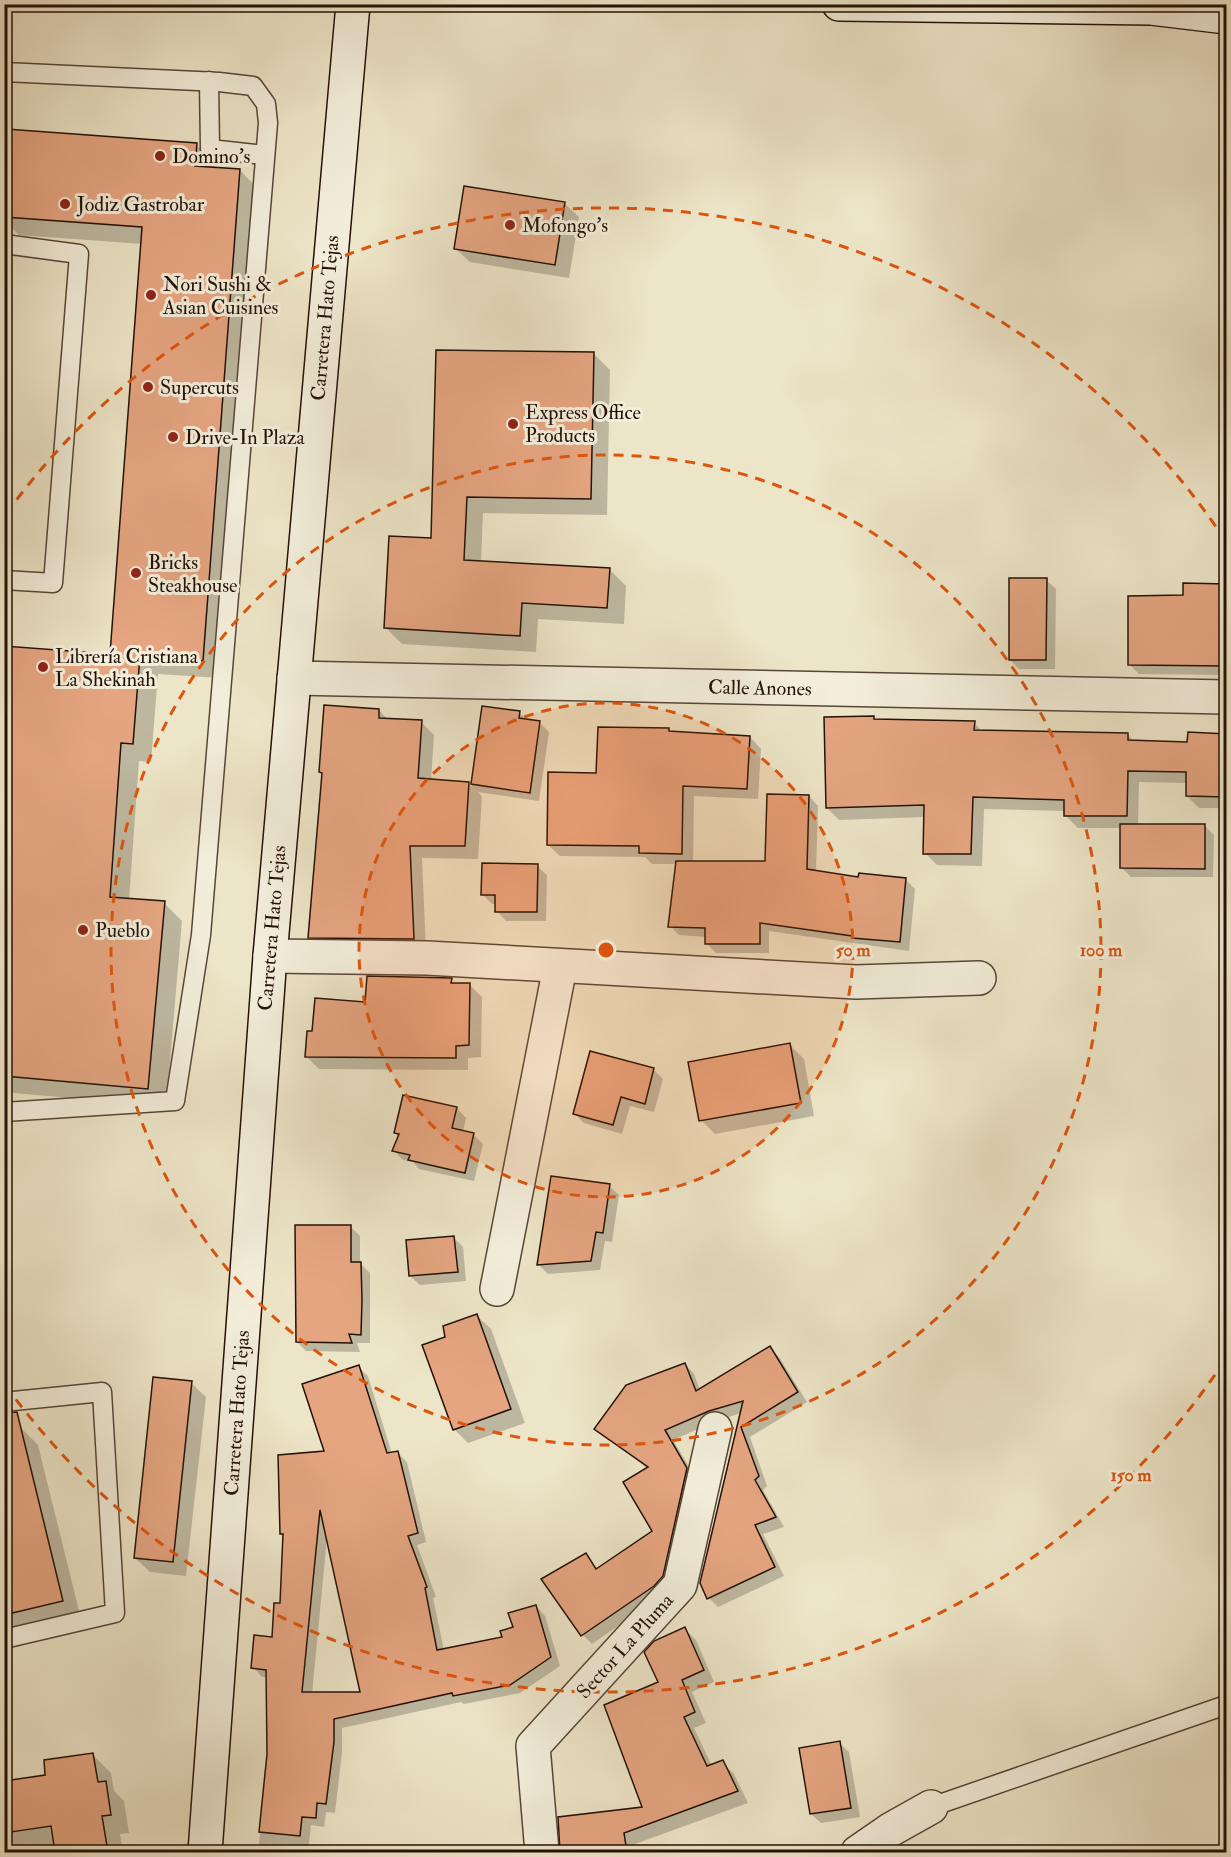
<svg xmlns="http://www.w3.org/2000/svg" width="1231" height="1857" font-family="'IM FELL Double Pica',serif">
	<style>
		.shadow { fill: #0003; fill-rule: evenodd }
		.building { fill: #e5a581; stroke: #231106; stroke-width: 1.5; fill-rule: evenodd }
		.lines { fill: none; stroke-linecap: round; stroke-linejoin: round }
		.lane-casing { stroke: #564636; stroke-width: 21 }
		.street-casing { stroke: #564636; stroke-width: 36 }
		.secondary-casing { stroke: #231106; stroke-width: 36 }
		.lane { stroke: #f3eedb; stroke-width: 18 }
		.street { stroke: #f3eedb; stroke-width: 33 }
		.secondary { stroke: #f3eedb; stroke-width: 33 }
		.ring { fill: none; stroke: #de550c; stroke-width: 3; stroke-dasharray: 10 8 }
		.poi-dot { fill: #8f2418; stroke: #f3eedb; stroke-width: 2 }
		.labels { text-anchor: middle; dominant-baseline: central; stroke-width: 6; stroke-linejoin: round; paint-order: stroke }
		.poi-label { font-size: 20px; fill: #231106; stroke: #f3eedb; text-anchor: start }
		.street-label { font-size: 20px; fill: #231106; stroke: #f3eedb }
		.centre { fill: #de550c; stroke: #f3eedb; stroke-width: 3 }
		.ring-label { font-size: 18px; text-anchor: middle; font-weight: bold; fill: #de550c; stroke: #f3eedb; stroke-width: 6; stroke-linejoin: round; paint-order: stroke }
	</style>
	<rect width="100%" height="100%" fill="#ede5c8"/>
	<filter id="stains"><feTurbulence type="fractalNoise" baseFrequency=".00333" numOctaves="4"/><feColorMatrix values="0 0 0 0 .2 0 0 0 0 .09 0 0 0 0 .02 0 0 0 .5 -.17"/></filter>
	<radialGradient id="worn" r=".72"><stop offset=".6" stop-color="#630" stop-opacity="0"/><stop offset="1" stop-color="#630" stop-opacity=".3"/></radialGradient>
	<g class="shadow">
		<polygon points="7,130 196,145 215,163 214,168 240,170 258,189 221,678 158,674 151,762 139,761 129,900 164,903 182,921 166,1107 4,1092 4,647 111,655 143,244 19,235 4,220"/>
		<polygon points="564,203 579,217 569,278 470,262 455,248"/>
		<polygon points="438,351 593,353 610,370 607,515 483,513 481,562 609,569 626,586 624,624 538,619 536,652 402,644 385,627 433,540"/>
		<polygon points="1046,580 1056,589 1055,669 1019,669 1010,660"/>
		<polygon points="1226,586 1226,675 1139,674 1129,664 1184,597"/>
		<polygon points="483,707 519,712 527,721 539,722 549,732 539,801 478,792 482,797 478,859 422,858 426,951 323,950 310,937 324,775 321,772 379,710 388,720 421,722 434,735 431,781 469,783 472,787"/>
		<polygon points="873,717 877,721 974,723 983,732 1127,734 1134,741 1189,744 1226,735 1226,808 1199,808 1187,796 1187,783 1139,782 1138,825 1204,825 1214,835 1213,877 1131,877 1121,867 1122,828 1078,828 1065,815 1065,811 984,809 982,866 937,865 925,853 926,817 839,820 827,808"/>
		<polygon points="669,730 672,733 750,737 761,749 758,799 694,796 693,863 766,863 809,796 818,806 816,872 860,878 905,879 915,889 909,951 769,931 769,953 716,953 707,944 707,937 679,935 670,926 677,864 652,864 645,857 560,856 548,845 598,774"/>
		<polygon points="537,866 547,875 546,921 506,921 497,911 497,904 492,904 483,895"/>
		<polygon points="451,980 455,984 469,984 482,997 481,1057 468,1058 468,1070 319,1069 307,1057 366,1004"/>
		<polygon points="790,1045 804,1059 814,1116 715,1134 701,1120"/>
		<polygon points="591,1053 654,1070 663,1079 654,1112 630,1106 622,1134 584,1123 575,1114"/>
		<polygon points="457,1108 466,1118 463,1132 473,1134 483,1144 474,1181 419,1169 413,1162 403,1160 394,1151 399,1137 395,1133"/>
		<polygon points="609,1186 619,1195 612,1242 605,1241 600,1270 548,1274 539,1265"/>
		<polygon points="350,1226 360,1236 360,1263 370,1273 370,1343 357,1343 360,1352 306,1351 297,1342"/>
		<polygon points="454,1238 463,1247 466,1281 420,1285 410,1276"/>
		<polygon points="476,1315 491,1329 525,1423 468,1443 454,1429"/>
		<polygon points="770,1348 779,1357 807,1402 750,1437 767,1486 763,1490 784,1527 763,1534 784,1576 718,1607 709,1598 741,1413 719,1420 673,1440 696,1478 663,1595 592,1644 583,1635 586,1555 598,1570 654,1532 648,1469 596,1429 685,1364 694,1374 700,1390"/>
		<path d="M358,1367L368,1376L392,1454L398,1453L407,1462L426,1542L417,1545L436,1597L433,1598L444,1650L504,1638L536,1606L545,1616L560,1666L520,1693L464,1704L461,1702L342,1728V1752L335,1813L326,1812L324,1827L311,1825L308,1852H258L269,1754L268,1677H262L253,1667L274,1638L282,1605L285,1536L282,1533L326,1452ZM327,1538L362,1694H312Z"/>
		<polygon points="191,1383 206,1397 186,1576 150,1572 135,1558"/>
		<polygon points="20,1427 38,1445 81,1619 4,1638 4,1431"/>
		<polygon points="685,1629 696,1640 714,1682 692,1692 706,1723 694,1728 712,1766 722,1762 734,1774 748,1803 635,1844 636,1852 562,1852 644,1808 660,1683"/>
		<polygon points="839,1743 849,1752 860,1817 821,1823 811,1814"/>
		<polygon points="93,1755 111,1773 114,1791 124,1801 129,1833 120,1834 123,1852 57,1852 56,1846 4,1852 4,1783 47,1776"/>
	</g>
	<g class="building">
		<polygon points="6,129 197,143 195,166 240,169 203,661 140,656 133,744 121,743 110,897 165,901 148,1089 4,1076 4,646 110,654 142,227 4,217"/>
		<polygon points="464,186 565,202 555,265 454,249"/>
		<polygon points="436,350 594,352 591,499 467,497 464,560 610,568 607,608 522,603 520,636 384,628 389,536 431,538"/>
		<polygon points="1009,578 1047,578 1046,660 1009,660"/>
		<polygon points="1183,583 1227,584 1227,666 1128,665 1128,596 1183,595"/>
		<polygon points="324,705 379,709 379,718 422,720 418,778 469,782 465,846 410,846 414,939 308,938 322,773 319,772"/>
		<polygon points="482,706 520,711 519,718 540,721 530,793 471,784"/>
		<polygon points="874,716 874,719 975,721 974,730 1128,733 1128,740 1187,742 1188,732 1227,734 1226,797 1186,796 1186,772 1128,771 1127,816 1064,816 1064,800 973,797 971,854 923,854 924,805 826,808 824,717"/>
		<polygon points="598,727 669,728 669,731 750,736 747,789 683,786 682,854 639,853 639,846 547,845 548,772 596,773"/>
		<polygon points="767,794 809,795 807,869 858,877 859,873 906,878 900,942 852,938 852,936 760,923 760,944 705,944 705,928 668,927 676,861 765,861"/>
		<polygon points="1120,824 1205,824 1205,869 1120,868"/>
		<polygon points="482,863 538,864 537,912 495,912 495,895 481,895"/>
		<polygon points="367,976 452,978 451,983 470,983 469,1045 456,1046 456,1058 305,1057 307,1031 312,1031 315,998 365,1002"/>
		<polygon points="790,1043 801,1103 699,1121 688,1062"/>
		<polygon points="590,1051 654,1068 645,1104 621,1097 613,1125 573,1114"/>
		<polygon points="403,1095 457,1107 452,1128 474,1133 465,1173 408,1160 410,1155 392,1151 399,1134 394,1133"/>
		<polygon points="551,1176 610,1184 603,1233 596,1232 591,1261 537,1265"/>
		<polygon points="295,1225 351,1225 351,1262 361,1262 362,1300 361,1335 349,1334 352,1343 296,1342"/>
		<polygon points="454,1236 458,1272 409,1276 406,1240"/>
		<polygon points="477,1314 511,1409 453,1430 422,1345 445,1337 443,1326"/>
		<polygon points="770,1346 798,1392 741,1427 759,1476 755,1480 776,1517 755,1525 775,1567 707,1599 700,1583 743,1401 709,1411 665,1430 687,1468 663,1576 654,1586 581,1636 541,1579 586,1553 596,1569 652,1531 623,1482 648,1467 594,1429 626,1385 685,1363 696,1391"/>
		<path d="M359,1365L387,1453L398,1451L418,1533L408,1536L427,1587L425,1588L437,1650L502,1637L500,1631L513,1627L508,1613L536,1605L551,1657L510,1685L453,1696L452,1693L334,1719V1742L326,1804L317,1803L316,1818L302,1817L300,1836L259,1832L267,1754L266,1670L251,1668L254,1635L272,1637L274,1603H280L283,1534H280L278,1455L324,1451L302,1384ZM320,1510L360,1692H302Z"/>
		<polygon points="153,1377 192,1381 173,1562 134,1558"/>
		<polygon points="17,1412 63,1601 4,1615 4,1413"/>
		<polygon points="685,1627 704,1670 682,1680 695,1712 684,1717 707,1766 723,1760 738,1791 624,1833 627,1852 560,1852 558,1817 642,1807 604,1705 658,1682 644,1652 654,1641"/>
		<polygon points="840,1741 851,1808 810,1814 799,1748"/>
		<polygon points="93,1753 98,1782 106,1781 111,1815 102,1816 108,1852 55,1852 51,1826 4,1833 4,1781 45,1775 44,1760"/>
	</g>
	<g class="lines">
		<defs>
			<g id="lane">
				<polyline points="4,72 219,82 253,86 266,104 268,123 201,935 175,1101 4,1112"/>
				<polyline points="209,81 210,149 264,155"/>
				<polyline points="4,244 79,254 53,583 4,580"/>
				<polyline points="4,1402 102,1392 115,1613 4,1639"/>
				<polyline points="931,1807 1226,1705"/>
			</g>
			<g id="street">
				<polyline points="294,678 1226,697"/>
				<polyline points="270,956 427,958 856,982 979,978"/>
				<polyline points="497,1289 560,967"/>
				<polyline points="542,1852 533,1746 680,1585 715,1429"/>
				<polyline points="858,1852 890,1830 931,1807"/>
			</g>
			<g id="secondary">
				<polyline points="839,4 1151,8 1226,17"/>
				<polyline points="205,1852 270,956 353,4"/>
			</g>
		</defs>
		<use href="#lane" class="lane-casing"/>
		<use href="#street" class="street-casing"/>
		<use href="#secondary" class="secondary-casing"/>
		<use href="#lane" class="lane"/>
		<use href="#street" class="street"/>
		<use href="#secondary" class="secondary"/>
	</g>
	<circle cx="606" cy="950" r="247" fill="#de550c" fill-opacity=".12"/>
	<g class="ring">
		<circle cx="606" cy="950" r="247"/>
		<circle cx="606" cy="950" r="495"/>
		<path d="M1225 1360A742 742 0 0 1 6 1386M6 514A742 742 0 0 1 1225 540"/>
	</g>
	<g class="poi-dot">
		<circle cx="160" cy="156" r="6"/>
		<circle cx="65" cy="204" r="6"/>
		<circle cx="510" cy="225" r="6"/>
		<circle cx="151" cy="295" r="6"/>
		<circle cx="148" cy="387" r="6"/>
		<circle cx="513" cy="424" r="6"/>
		<circle cx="173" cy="437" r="6"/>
		<circle cx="136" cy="573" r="6"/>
		<circle cx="43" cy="667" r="6"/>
		<circle cx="83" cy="930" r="6"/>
	</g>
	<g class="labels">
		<g class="poi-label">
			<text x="172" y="156">Domino's</text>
			<text x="77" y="204">Jodiz Gastrobar</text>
			<text x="522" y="225">Mofongo's</text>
			<text x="163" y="284">Nori Sushi &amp;<tspan x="163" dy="23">Asian Cuisines</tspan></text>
			<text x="160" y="387">Supercuts</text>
			<text x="525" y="412">Express Office<tspan x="525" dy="23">Products</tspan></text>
			<text x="185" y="437">Drive-In Plaza</text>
			<text x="148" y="562">Bricks<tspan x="148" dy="23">Steakhouse</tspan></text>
			<text x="55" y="656">Librería Cristiana<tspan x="55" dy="23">La Shekinah</tspan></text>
			<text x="95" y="930">Pueblo</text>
		</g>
		<g class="street-label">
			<text transform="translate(325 318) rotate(-85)">Carretera Hato Tejas</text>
			<text transform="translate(760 688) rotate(1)">Calle Anones</text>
			<text transform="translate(272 928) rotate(-85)">Carretera Hato Tejas</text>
			<text transform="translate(237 1413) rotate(-86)">Carretera Hato Tejas</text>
			<text transform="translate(625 1646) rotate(-48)">Sector La Pluma</text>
		</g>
	</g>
	<circle cx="606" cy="950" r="9" class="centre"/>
	<g class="ring-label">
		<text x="853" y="956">50 m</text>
		<text x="1101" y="956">100 m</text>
		<text x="1131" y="1481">150 m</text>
	</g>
	<rect width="1231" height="1857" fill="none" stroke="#ede5c8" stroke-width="24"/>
	<rect x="6" y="6" width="1219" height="1845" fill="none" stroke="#231106" stroke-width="3"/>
	<rect x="12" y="12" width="1207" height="1833" fill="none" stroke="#231106" stroke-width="1.5"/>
	<rect width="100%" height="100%" filter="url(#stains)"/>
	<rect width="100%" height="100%" fill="url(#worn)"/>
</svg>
